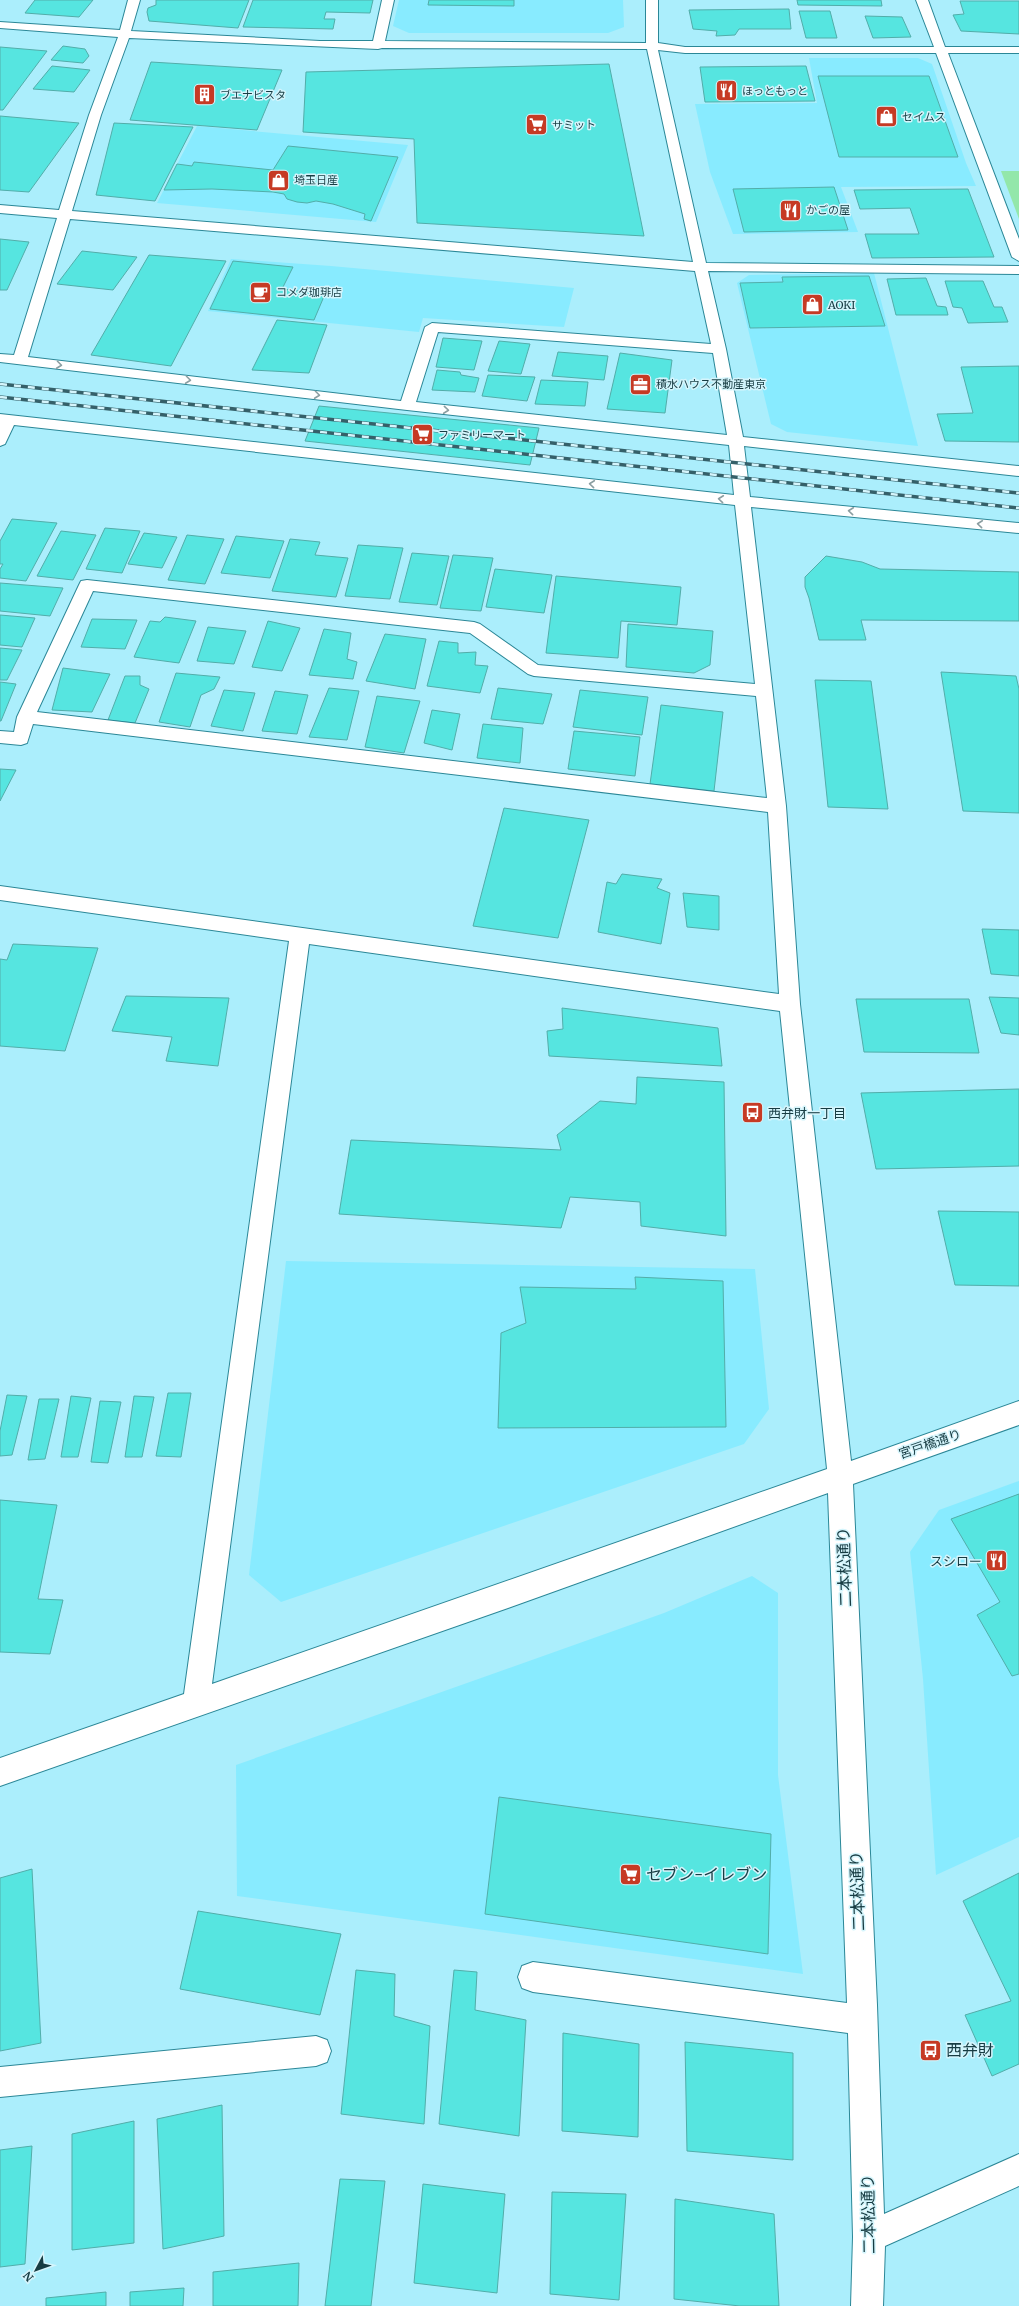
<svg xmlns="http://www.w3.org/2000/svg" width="1019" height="2306" font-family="Merriweather,'Noto Sans JP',serif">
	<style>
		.built { fill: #88ebff }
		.green { fill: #93e7aa }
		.building { fill: #56e5e0; stroke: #52ada9 }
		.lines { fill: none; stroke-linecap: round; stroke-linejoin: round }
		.minor-casing { stroke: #2b8797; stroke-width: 2 }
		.minor { fill: #fff; fill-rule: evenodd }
		.rail-casing { stroke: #356069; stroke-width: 3.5 }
		.rail { stroke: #d5f5fc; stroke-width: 2.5; stroke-dasharray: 7; stroke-linecap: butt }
		.oneway { stroke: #8b9ea1 }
		.labels { text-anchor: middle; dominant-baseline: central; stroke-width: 3; stroke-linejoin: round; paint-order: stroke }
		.far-poi-label { font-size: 11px; fill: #173c43; stroke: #d5f5fc; text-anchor: start }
		.poi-label { font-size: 13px; fill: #173c43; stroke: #d5f5fc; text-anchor: start }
		.street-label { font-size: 13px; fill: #173c43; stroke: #d5f5fc }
		.near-street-label { font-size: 16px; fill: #173c43; stroke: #d5f5fc }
		.near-poi-label { font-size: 16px; fill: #173c43; stroke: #d5f5fc; text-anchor: start }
	</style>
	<rect width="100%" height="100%" fill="#abeefc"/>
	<g class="built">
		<polygon points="399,0 623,0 624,27 608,33 409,33 393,26"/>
		<polygon points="809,58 918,58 932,64 966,163 976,186 841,187 858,232 733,234 710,172 695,104 817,103"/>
		<polygon points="197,126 408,145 376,222 157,203"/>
		<polygon points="231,259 331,266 574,288 564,327 423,318 419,332 208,311"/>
		<polygon points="874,273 918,446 787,432 771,424 737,283 749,275"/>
		<polygon points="286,1261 755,1269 769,1409 744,1444 281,1602 249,1575"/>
		<polygon points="1019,1481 1019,1837 936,1875 923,1679 910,1552 939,1510"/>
		<polygon points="752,1576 778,1593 778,1775 803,1974 237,1896 236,1765 664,1613"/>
	</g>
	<polygon class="green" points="1001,171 1019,171 1019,219"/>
	<g class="building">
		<polygon points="35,0 93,0 79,17 25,13"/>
		<polygon points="156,0 249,0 238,28 149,21 147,12 148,8 156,5"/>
		<polygon points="253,0 373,0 370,13 326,12 324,19 335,19 333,29 243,27"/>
		<polygon points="429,0 514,0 514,6 428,5"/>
		<polygon points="797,0 881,0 882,6 798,5"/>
		<polygon points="960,1 1019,1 1019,34 961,31 953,15 964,14"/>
		<polygon points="789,9 791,29 739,29 735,35 716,36 717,31 693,29 689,10"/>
		<polygon points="799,11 830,11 837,38 806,38"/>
		<polygon points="865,16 902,17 911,37 873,38"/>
		<polygon points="63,46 85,49 89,56 83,63 51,60"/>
		<polygon points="0,47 47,51 3,110 0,110"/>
		<polygon points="151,62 282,70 257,130 130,120"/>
		<polygon points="609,64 644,236 417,223 414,139 303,132 306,72"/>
		<polygon points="52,66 90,70 74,92 33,89"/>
		<polygon points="806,66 815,101 705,102 700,67"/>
		<polygon points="818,76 929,76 958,157 839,157"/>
		<polygon points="0,116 79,123 29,192 0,190"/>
		<polygon points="114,123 193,127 155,201 96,195"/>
		<polygon points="288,146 398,157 371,221 364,219 365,214 333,204 316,201 307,203 297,202 287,199 284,194 273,192 212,189 164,190 177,164 192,166 194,162 273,170"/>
		<polygon points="834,187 848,230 744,232 733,189"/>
		<polygon points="968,189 994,257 872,258 865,234 919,234 910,208 860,209 854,190"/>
		<polygon points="0,239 29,242 7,290 0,290"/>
		<polygon points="82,251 137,257 113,290 57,284"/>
		<polygon points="149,255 226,261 171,366 91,355"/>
		<polygon points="233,261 293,267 282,289 325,294 314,320 210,309"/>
		<polygon points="869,276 885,326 750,328 740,283 783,282 782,277"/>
		<polygon points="926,278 937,306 946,307 948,315 896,315 887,279"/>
		<polygon points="945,281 983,281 994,307 1002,307 1008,322 968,323 962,308 953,307"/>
		<polygon points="277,320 327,325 309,373 252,370"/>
		<polygon points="443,338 482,341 474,370 436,367"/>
		<polygon points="499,341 530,344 521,374 488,371"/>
		<polygon points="558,352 608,356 604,380 552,376"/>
		<polygon points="620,353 672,360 665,413 607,409"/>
		<polygon points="1019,366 1019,442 945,441 937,414 973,413 961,367"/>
		<polygon points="437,370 460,372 461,375 479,378 475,392 432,390"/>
		<polygon points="488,375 535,377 527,401 482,396"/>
		<polygon points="541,380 588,382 585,406 535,404"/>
		<polygon points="319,406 539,428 530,465 305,441"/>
		<polygon points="12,519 57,523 26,581 0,578 0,569 3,564 0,564 0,541"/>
		<polygon points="105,528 140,531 122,573 86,569"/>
		<polygon points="61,531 96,535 73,580 37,576"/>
		<polygon points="144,533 177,537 162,568 128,564"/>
		<polygon points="187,535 224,539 205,584 168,580"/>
		<polygon points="236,536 284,541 270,578 221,573"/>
		<polygon points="290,539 320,542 315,555 348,558 336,597 272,591"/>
		<polygon points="358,545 403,548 390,599 345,596"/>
		<polygon points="412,553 449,556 437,605 399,602"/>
		<polygon points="453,555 493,558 481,611 440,608"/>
		<polygon points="826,556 862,562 880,569 1019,572 1019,621 861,620 866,640 819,640 809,598 805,587 805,577"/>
		<polygon points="495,569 552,575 544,613 486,607"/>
		<polygon points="556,576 681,587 677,625 621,621 618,658 546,653"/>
		<polygon points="0,583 63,588 50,616 0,611"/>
		<polygon points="0,615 35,618 22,647 0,645"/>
		<polygon points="165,617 196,621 179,663 134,657 150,621 160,622"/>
		<polygon points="92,619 137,620 125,649 81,647"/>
		<polygon points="268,621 300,628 282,671 252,667"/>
		<polygon points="628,624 713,631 710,665 694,673 626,667"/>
		<polygon points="208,627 246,631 234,664 197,661"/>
		<polygon points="324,629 351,633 347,659 357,662 353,679 309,675"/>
		<polygon points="385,634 426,639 415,689 366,681"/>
		<polygon points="439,641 458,643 458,653 476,652 475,665 488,666 480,693 427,686"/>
		<polygon points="0,648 22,650 7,680 0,680"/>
		<polygon points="63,668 110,674 92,712 52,710"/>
		<polygon points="941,672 1016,676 1019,689 1019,813 963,811"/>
		<polygon points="176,673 220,677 214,689 201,695 190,727 159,722"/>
		<polygon points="125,676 140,676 140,685 149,689 135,723 108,720"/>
		<polygon points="815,680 871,681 888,809 828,807"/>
		<polygon points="0,682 16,684 1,721 0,721"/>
		<polygon points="329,688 359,691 347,740 309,737"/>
		<polygon points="498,688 552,694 543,724 491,719"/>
		<polygon points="224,690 255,693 243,731 211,726"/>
		<polygon points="580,690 648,697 642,735 573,727"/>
		<polygon points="275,691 308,695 297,734 262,731"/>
		<polygon points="377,696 420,701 404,753 365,747"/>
		<polygon points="661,705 723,712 714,791 650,784"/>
		<polygon points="432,710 460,714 452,750 424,743"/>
		<polygon points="483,724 523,728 520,763 477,758"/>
		<polygon points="574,731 640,737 635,776 568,769"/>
		<polygon points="0,769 16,770 0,801"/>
		<polygon points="504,808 589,820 558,938 473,926"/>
		<polygon points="622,874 662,879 657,888 670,893 661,944 598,932 607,882 616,884"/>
		<polygon points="683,893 719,896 719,930 687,927"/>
		<polygon points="982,929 1019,930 1019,976 991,974"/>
		<polygon points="13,944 98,948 65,1051 0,1046 0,959 7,960"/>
		<polygon points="126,996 229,998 218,1066 166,1061 172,1037 112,1031"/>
		<polygon points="989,997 1019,998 1019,1035 1001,1033"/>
		<polygon points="856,999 969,999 979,1053 864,1052"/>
		<polygon points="562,1008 718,1028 722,1066 549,1056 547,1031 563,1029"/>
		<polygon points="637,1077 724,1082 726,1236 641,1226 640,1202 570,1197 561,1228 339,1214 351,1140 561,1150 557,1135 600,1101 636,1104"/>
		<polygon points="1019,1089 1019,1166 876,1169 861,1093"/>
		<polygon points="938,1211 1019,1212 1019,1286 955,1285"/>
		<polygon points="635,1277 723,1281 726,1427 498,1428 501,1333 526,1323 520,1287 636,1289"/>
		<polygon points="168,1393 191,1393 181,1457 156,1456"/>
		<polygon points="7,1395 27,1396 12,1455 0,1456 0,1431"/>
		<polygon points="71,1396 91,1398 78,1457 61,1457"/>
		<polygon points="134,1396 154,1397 142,1457 125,1457"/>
		<polygon points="39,1399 59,1399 45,1459 28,1460"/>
		<polygon points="100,1401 121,1402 108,1463 91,1462"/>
		<polygon points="1019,1494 1019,1674 1012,1676 977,1615 1000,1602 951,1519"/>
		<polygon points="0,1500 57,1505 38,1599 63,1600 50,1654 0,1652"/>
		<polygon points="499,1797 771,1834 768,1954 485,1914"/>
		<polygon points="32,1869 41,2043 0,2051 0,1878"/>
		<polygon points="1019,1873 1019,2064 992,2076 965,2015 1011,2001 963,1901"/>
		<polygon points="198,1911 341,1934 320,2015 180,1989"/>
		<polygon points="356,1970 395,1974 394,2016 430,2026 424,2124 341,2114"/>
		<polygon points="454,1970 477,1972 475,2010 526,2020 519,2136 439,2124"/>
		<polygon points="563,2033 639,2044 638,2137 562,2131"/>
		<polygon points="685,2042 793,2053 793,2160 687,2151"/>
		<polygon points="222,2105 224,2236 163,2249 157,2119"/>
		<polygon points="134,2121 134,2243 72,2250 72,2134"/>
		<polygon points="32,2146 25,2264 0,2267 0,2150"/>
		<polygon points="340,2179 385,2181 371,2306 325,2306"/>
		<polygon points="423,2184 505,2194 497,2293 414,2283"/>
		<polygon points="552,2192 626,2194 619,2300 550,2294"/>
		<polygon points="675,2199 774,2214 779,2306 740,2306 674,2299"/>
		<polygon points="299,2263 298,2306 213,2306 213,2272"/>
		<polygon points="184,2288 183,2306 130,2306 130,2292"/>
		<polygon points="106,2292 106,2306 46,2306 46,2298"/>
	</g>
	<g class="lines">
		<defs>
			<g id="minor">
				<path d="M128,0H140L131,31L320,41H373L382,0H394L385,41L646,43V0H658V43L685,47H934L916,0H928L945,47H1019V53H948L1019,239V261L1012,257L936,53H685L658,50L706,263L1019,266V274L708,271L726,349L743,437L1019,466V476L744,446L750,497L1019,523V533L751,507L786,806L800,1004L851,1461L1019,1401V1425L853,1484L877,2005L884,2214L1019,2154V2186L885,2246L883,2306H851L853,2237L848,2033L533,1992L522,1988L518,1977L522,1966L533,1962L847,2003L828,1493L508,1608L0,1786V1758L184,1694L289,941L0,900V886L779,994L768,812L33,724L27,743L21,745L0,743V731L14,732L17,717L79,585L81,581L87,580L474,622L480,624L538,665L755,684L735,505L14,425L5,444L0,446V414L734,495L729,445L407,410L0,362V354L14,355L57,218L0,213V205L59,210L89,115L118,37L0,28V22L120,30ZM129,38L378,49L382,48L647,49L693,262L72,211L101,115ZM70,219L695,271L711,344L432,323L425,327L401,401L28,357ZM438,332L713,353L727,435L416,402ZM93,591L470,633L528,674L534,676L756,696L767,798L37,712ZM309,944L780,1011L827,1469L212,1684Z"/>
				<polygon points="316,2036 327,2040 331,2051 327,2062 316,2066 0,2097 0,2067"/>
			</g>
		</defs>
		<use href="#minor" class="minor-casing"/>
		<use href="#minor" class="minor"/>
		<defs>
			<g id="rail">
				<polyline points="0,384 1019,493"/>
				<polyline points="0,397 1019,508"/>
			</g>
		</defs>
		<use href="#rail" class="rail-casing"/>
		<use href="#rail" class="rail"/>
	</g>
	<defs><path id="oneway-chevron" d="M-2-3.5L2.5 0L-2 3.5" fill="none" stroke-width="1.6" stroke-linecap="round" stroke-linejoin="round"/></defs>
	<g class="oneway">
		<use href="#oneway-chevron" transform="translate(59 365) rotate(7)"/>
		<use href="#oneway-chevron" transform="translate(188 380) rotate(7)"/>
		<use href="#oneway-chevron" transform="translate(317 395) rotate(7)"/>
		<use href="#oneway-chevron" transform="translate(446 410) rotate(6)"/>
		<use href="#oneway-chevron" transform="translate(592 484) rotate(-174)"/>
		<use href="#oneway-chevron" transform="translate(721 499) rotate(-174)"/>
		<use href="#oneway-chevron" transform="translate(851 511) rotate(-174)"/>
		<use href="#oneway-chevron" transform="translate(980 524) rotate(-174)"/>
	</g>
	<defs>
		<symbol id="restaurant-square" viewBox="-11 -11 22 22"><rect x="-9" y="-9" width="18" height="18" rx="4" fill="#c63a24" stroke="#d5f5fc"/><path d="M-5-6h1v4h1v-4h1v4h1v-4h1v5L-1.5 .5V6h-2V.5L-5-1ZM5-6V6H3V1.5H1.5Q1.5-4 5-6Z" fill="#fff"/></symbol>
		<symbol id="building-square" viewBox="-11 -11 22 22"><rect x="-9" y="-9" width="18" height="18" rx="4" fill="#c63a24" stroke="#d5f5fc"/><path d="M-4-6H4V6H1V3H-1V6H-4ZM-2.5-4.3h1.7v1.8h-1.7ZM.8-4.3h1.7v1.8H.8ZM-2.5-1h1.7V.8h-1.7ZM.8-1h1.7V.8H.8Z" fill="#fff"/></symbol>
		<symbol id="shop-square" viewBox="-11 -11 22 22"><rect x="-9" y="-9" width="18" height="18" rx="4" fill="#c63a24" stroke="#d5f5fc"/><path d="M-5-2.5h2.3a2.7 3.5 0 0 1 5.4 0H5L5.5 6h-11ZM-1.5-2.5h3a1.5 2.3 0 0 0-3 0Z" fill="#fff"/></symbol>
		<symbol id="supermarket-square" viewBox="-11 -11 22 22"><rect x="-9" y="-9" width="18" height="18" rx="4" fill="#c63a24" stroke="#d5f5fc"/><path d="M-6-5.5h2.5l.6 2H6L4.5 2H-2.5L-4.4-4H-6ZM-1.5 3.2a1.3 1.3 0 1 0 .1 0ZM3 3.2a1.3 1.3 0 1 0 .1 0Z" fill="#fff"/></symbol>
		<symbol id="cafe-square" viewBox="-11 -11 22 22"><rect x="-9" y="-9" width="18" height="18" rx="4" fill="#c63a24" stroke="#d5f5fc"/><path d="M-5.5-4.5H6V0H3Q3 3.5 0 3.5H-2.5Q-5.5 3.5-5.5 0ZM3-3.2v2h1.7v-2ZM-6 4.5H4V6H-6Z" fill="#fff"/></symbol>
		<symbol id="office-square" viewBox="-11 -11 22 22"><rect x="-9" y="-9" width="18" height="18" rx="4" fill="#c63a24" stroke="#d5f5fc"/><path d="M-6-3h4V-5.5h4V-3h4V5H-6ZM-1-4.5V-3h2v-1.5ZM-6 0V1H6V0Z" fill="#fff"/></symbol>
		<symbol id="bus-square" viewBox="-11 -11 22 22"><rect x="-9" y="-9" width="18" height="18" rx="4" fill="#c63a24" stroke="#d5f5fc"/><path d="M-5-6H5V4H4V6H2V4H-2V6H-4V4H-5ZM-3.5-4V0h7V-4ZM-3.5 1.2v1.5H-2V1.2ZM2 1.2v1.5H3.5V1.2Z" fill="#fff"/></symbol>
	</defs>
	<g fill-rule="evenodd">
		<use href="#restaurant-square" x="714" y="78" width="25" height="25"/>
		<use href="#building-square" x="192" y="82" width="25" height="25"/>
		<use href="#shop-square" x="874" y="104" width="25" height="25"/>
		<use href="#supermarket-square" x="524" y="112" width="25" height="25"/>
		<use href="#shop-square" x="266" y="168" width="25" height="25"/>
		<use href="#restaurant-square" x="778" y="198" width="25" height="25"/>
		<use href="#cafe-square" x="248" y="280" width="25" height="25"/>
		<use href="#shop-square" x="800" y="292" width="25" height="25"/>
		<use href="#office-square" x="628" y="372" width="25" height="25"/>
		<use href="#supermarket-square" x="410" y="422" width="25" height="25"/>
		<use href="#bus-square" x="740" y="1100" width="25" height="25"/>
		<use href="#restaurant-square" x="984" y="1548" width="25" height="25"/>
		<use href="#supermarket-square" x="618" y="1862" width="25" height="25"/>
		<use href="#bus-square" x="918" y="2038" width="25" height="25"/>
	</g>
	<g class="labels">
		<g class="far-poi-label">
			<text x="742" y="91">ほっともっと</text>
			<text x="220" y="95">ブエナビスタ</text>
			<text x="902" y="117">セイムス</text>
			<text x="552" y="125">サミット</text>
			<text x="294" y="180">埼玉日産</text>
			<text x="806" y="210">かごの屋</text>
			<text x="276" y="292">コメダ珈琲店</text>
			<text x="828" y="305">AOKI</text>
			<text x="656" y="384">積水ハウス不動産東京</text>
			<text x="438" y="435">ファミリーマート</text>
		</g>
		<g class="poi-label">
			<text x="768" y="1113">西弁財一丁目</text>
			<text x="982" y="1561" text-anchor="end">スシロー</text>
		</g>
		<g class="street-label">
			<text transform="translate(930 1444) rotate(-19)">宮戸橋通り</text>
		</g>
		<g class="near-street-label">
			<text transform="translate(844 1567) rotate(-92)">二本松通り</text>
			<text transform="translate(857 1891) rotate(-92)">二本松通り</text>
			<text transform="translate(868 2214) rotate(-91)">二本松通り</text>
		</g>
		<g class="near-poi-label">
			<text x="646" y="1874">セブン-イレブン</text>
			<text x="946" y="2050">西弁財</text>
		</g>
	</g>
	<g transform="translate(36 2270) rotate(229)" stroke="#d5f5fc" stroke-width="3" paint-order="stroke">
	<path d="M0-3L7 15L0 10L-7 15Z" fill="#173c43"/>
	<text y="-6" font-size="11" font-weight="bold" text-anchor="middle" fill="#173c43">N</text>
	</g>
</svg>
